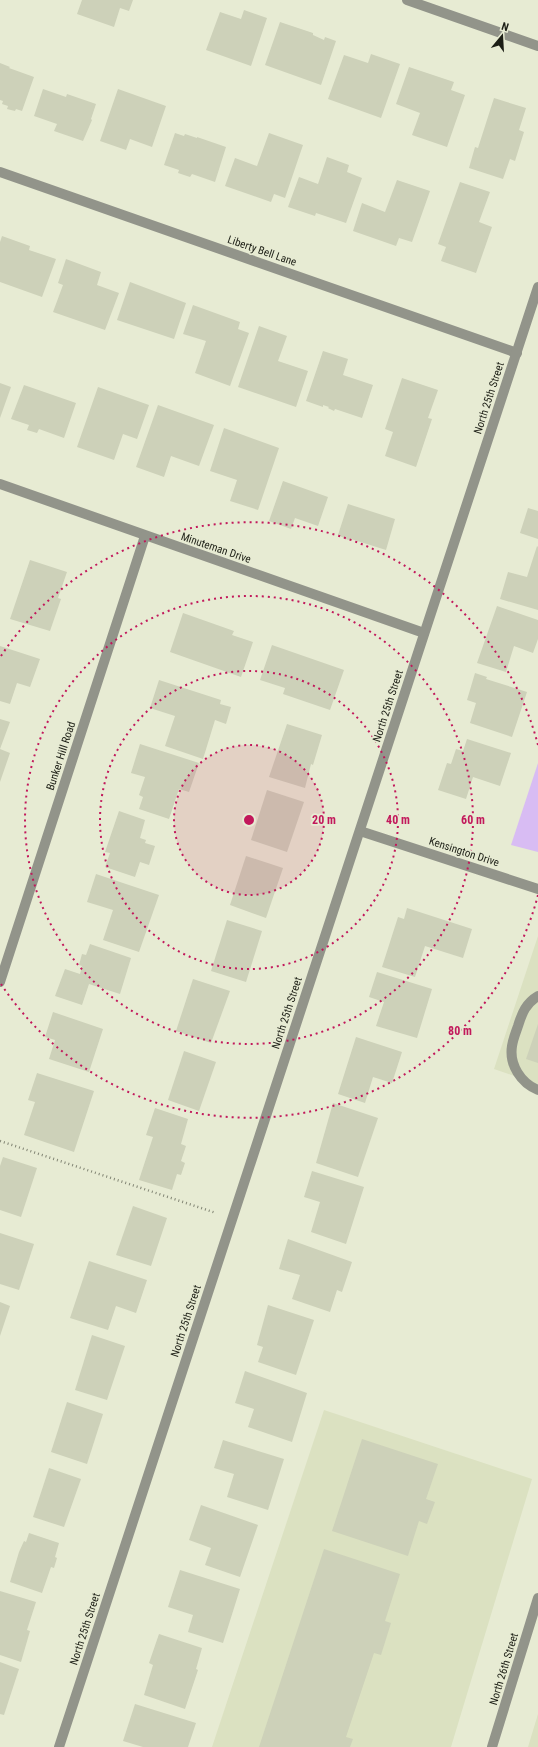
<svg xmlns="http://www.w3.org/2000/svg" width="538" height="1747" font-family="'Roboto Condensed',sans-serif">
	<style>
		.built { fill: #dbe1c1 }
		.green { fill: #d8bcf3 }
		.building { fill: #cdd1b9 }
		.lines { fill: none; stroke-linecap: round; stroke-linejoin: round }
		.path { stroke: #828574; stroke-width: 2.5; stroke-dasharray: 1 3; stroke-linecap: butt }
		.minor { stroke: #92948a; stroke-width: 10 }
		.ring { fill: none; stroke: #c2185b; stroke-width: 2; stroke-dasharray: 2 4 }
		.labels { text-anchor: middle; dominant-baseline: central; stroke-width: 3.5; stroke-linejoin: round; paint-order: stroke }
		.street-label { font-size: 11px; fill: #1c1e15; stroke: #e7ebd3 }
		.centre { fill: #c2185b; stroke: #e7ebd3; stroke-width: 2 }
		.ring-label { font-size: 12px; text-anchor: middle; font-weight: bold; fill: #c2185b; stroke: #e7ebd3; stroke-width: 3.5; stroke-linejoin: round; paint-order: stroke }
	</style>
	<rect width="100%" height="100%" fill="#e7ebd3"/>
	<g class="built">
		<polygon points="538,936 538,1084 494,1069"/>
		<polygon points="324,1410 532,1479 451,1747 212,1747"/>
		<polygon points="538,1714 538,1747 528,1747"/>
	</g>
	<polygon class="green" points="538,763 538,852 511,845"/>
	<g class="building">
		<polygon points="82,0 133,0 129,11 120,8 114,27 77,14"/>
		<polygon points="244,10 267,18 251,66 206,50 220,12 241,19"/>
		<polygon points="280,22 313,33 313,35 324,40 325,37 336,41 321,85 265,65"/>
		<polygon points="371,54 400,64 381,118 328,99 344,55 368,63"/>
		<polygon points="0,63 10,67 9,68 34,77 22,111 16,109 15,111 7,109 8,106 2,104 3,101 0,100"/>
		<polygon points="409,67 454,82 451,90 465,95 447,147 412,135 420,113 396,104"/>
		<polygon points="43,89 66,97 67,94 96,104 91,119 92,120 83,141 54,131 57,124 34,116"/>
		<polygon points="118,89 166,106 152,147 130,139 126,150 100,141"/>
		<polygon points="494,98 526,108 519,130 524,132 515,161 510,159 503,179 469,168 475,147 478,148"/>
		<polygon points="175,133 184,136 185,134 197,138 197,137 226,147 215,182 192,174 190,177 178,173 179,170 164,165"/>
		<polygon points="269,133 303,145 285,198 274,194 271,202 225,186 235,158 257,166"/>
		<polygon points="327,157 349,165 347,172 362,178 346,223 316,213 315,216 288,207 299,177 318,184"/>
		<polygon points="397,180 430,191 412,242 399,238 396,246 353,231 362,203 385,212"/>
		<polygon points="460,182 490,192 479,222 492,227 476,273 441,261 446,247 438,244"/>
		<polygon points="2,236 30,246 29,250 56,259 42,297 0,282 0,242"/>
		<polygon points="66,259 101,272 97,285 119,293 105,330 53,312 63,285 58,283"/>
		<polygon points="130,282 186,303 174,339 117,320"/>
		<polygon points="193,305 240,322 238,329 249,333 230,386 195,373 206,341 183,334"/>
		<polygon points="259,326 287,336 278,361 308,371 296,407 238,387"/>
		<polygon points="323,351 348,359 343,375 373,385 362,418 335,409 334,411 328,408 329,407 323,405 323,407 306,401"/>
		<polygon points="402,378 438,390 428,418 432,419 416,467 385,456 393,432 385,429"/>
		<polygon points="0,383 11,387 0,418"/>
		<polygon points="24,385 76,403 64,438 39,429 37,433 27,430 29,425 11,419"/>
		<polygon points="98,387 149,405 137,439 123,434 114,460 77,447"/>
		<polygon points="158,405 214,425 199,466 171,456 164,477 136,467"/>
		<polygon points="224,428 279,448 258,510 230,501 237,480 210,471"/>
		<polygon points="283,481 328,497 318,526 295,518 291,529 269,521"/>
		<polygon points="348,504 395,519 386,550 351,539 348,540 338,535"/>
		<polygon points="528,508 538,511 538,539 520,533"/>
		<polygon points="537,546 538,547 538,610 500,599 508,572 527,577"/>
		<polygon points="30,560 67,572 58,598 61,599 50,631 10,619"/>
		<polygon points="497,606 538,620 538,639 533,653 514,646 506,672 477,663"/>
		<polygon points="183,613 234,631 232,635 253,642 241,677 170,652"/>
		<polygon points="272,645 344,670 330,710 283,694 285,688 260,680"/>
		<polygon points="0,646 40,659 30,687 17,683 10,704 0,701"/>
		<polygon points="475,673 487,677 486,679 527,692 512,737 470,723 476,703 467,700"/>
		<polygon points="159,680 221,700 220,704 231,707 226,724 215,720 203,759 165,746 175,716 150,708"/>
		<polygon points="0,719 10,722 0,749 10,753 0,782"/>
		<polygon points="287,724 322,735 313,765 311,764 305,788 269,777"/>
		<polygon points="467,739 511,753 500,786 473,777 466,799 438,790 447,763 451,764 456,749 463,751"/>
		<polygon points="140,744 199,763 189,792 179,789 169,819 139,809 143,797 139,795 145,777 131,773"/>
		<polygon points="267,790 304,802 287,852 251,840"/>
		<polygon points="119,811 145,820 140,838 146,840 145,843 155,846 149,865 140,862 135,877 105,867 110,853 105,852"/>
		<polygon points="246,856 283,868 266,918 230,905"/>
		<polygon points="96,874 159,895 139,952 103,940 113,910 87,902"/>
		<polygon points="407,908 472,929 463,958 425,946 415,977 382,967 398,917 404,919"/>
		<polygon points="227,920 262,931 246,982 211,971"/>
		<polygon points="90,944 131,958 120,994 89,984 82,1005 55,996 65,969 80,974 82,966 79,965 82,954 86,955"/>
		<polygon points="377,972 432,989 417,1038 376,1026 384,1002 369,997"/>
		<polygon points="193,979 230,991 211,1043 176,1031"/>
		<polygon points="53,1012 103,1029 89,1072 49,1059 55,1040 45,1037"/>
		<polygon points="538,1024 538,1063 526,1059"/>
		<polygon points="356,1037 402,1052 392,1083 373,1077 365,1103 338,1094"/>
		<polygon points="184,1051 216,1062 199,1111 168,1100"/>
		<polygon points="37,1073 94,1091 74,1152 24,1135 35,1102 28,1100"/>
		<polygon points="333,1103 378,1118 358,1177 316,1163"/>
		<polygon points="155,1108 188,1119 181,1144 186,1146 181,1161 185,1163 181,1175 177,1174 172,1190 139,1180 153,1137 146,1135"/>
		<polygon points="3,1157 37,1168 21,1217 0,1210 0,1166"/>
		<polygon points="312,1171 364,1187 346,1244 311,1232 320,1202 304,1197"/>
		<polygon points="133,1206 167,1218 151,1266 116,1255"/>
		<polygon points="0,1233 34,1244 19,1290 0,1284"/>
		<polygon points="288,1239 352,1262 342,1292 337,1290 330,1312 292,1299 300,1275 279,1269"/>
		<polygon points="89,1261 147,1280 136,1313 116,1306 108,1330 70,1318"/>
		<polygon points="0,1302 10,1306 0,1336"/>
		<polygon points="268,1305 314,1320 296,1375 258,1362 263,1347 257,1345"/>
		<polygon points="92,1335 125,1346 107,1400 75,1390"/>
		<polygon points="245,1371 307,1393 292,1442 248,1427 254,1409 235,1403"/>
		<polygon points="67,1402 103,1414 87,1464 51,1452"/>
		<polygon points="362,1439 438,1464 426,1499 435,1502 427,1524 419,1521 408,1556 332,1531"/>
		<polygon points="223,1440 284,1459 268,1510 227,1497 234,1474 214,1468"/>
		<polygon points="49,1468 81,1479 64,1527 33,1517"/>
		<polygon points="201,1505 258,1525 240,1577 205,1565 211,1548 189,1540"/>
		<polygon points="29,1533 59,1543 55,1557 57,1558 54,1568 51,1567 42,1593 10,1582 19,1552 24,1541 26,1542"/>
		<polygon points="324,1549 400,1574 385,1621 391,1623 381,1655 374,1653 346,1737 353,1739 350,1747 259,1747"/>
		<polygon points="180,1570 240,1589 223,1643 188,1632 193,1615 168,1607"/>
		<polygon points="0,1591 36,1602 27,1630 30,1631 21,1662 0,1655"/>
		<polygon points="159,1634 202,1648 196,1669 198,1670 185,1709 144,1695 153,1665 149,1663"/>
		<polygon points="0,1662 19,1669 4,1715 0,1714"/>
		<polygon points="135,1704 196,1723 188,1747 143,1747 123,1741"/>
	</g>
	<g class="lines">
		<polyline class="path" points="0,1141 216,1213"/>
		<g class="minor">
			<polyline points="407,0 538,46"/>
			<polyline points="0,172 517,353"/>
			<polyline points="0,484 424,633"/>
			<polyline points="360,831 538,889"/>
			<polyline points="0,982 145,536"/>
			<path d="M538,996C526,1003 522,1013 518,1026C516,1032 513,1039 512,1046C509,1065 521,1083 538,1090"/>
			<polyline points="59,1747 538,287"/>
			<polyline points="492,1747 538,1598"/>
		</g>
	</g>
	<circle cx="249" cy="820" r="75" fill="#c2185b" fill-opacity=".12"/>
	<g class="ring">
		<circle cx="249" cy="820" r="75"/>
		<circle cx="249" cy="820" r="149"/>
		<circle cx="249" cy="820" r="224"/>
		<path d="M538 895A298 298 0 0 1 1 984M1 656A298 298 0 0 1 538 745"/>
	</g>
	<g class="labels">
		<g class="street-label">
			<text transform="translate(262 251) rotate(19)">Liberty Bell Lane</text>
			<text transform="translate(489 398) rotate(-72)">North 25th Street</text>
			<text transform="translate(216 548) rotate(19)">Minuteman Drive</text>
			<text transform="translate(388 706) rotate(-72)">North 25th Street</text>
			<text transform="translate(61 756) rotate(-72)">Bunker Hill Road</text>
			<text transform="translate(464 852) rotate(18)">Kensington Drive</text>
			<text transform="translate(287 1013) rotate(-72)">North 25th Street</text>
			<text transform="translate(186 1321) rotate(-72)">North 25th Street</text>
			<text transform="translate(85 1629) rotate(-72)">North 25th Street</text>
			<text transform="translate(504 1669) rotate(-73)">North 26th Street</text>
		</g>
	</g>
	<circle cx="249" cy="820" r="6" class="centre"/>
	<g class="ring-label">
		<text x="324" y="824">20 m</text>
		<text x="398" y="824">40 m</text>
		<text x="473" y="824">60 m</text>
		<text x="460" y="1035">80 m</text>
	</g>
	<g transform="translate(502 36) rotate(18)" stroke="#e7ebd3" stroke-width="3" paint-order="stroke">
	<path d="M0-3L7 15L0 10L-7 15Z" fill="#1c1e15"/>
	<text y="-6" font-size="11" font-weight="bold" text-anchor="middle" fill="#1c1e15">N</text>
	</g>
</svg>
